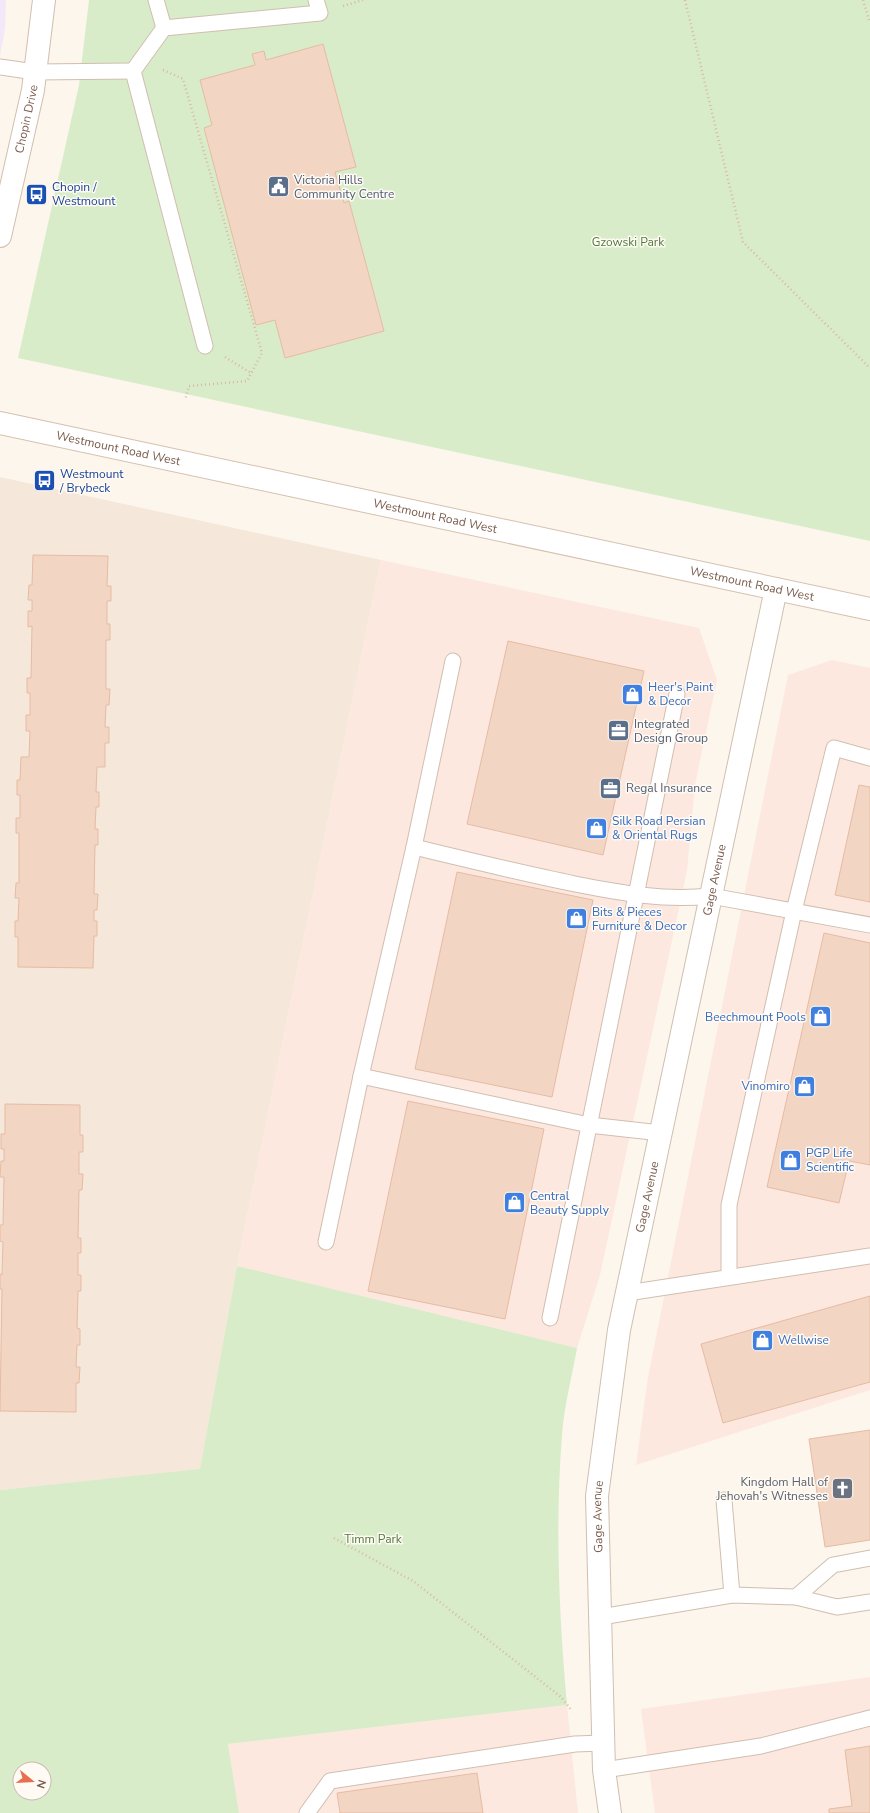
<svg xmlns="http://www.w3.org/2000/svg" width="870" height="1813" font-family="'Nunito Sans',sans-serif">
	<style>
		.residential { fill: #f5e8da }
		.commercial { fill: #fde8e0 }
		.education { fill: #f3e8fa }
		.green { fill: #d8ecc9; fill-rule: evenodd }
		.building { fill: #f3d5c3; stroke: #e6bba3 }
		.lines { fill: none; stroke-linecap: round; stroke-linejoin: round }
		.lane-casing { stroke: #d1beb0; stroke-width: 17 }
		.street-casing { stroke: #d1beb0; stroke-width: 24 }
		.secondary-casing { stroke: #d6c0b0; stroke-width: 24 }
		.path { stroke: #d9b8a5; stroke-width: 2.5; stroke-dasharray: 1 3; stroke-linecap: butt }
		.lane { stroke: #fff; stroke-width: 15 }
		.street { stroke: #fff; stroke-width: 22 }
		.secondary { stroke: #fff; stroke-width: 22 }
		.labels { text-anchor: middle; dominant-baseline: central; stroke-width: 3; stroke-linejoin: round; paint-order: stroke }
		.street-label { font-size: 12px; fill: #7a5c4d; stroke: #fffaf3 }
		.service-label { font-size: 12px; fill: #4e5e75; stroke: #fffaf3; text-anchor: start }
		.transit-label { font-size: 12px; fill: #164399; stroke: #fffaf3; text-anchor: start }
		.park-label { font-size: 12px; fill: #537a41; stroke: #fffaf3 }
		.shop-label { font-size: 12px; fill: #366cbe; stroke: #fffaf3; text-anchor: start }
		.worship-label { font-size: 12px; fill: #5b616d; stroke: #fffaf3; text-anchor: end }
	</style>
	<rect width="100%" height="100%" fill="#fdf6ec"/>
	<polygon class="residential" points="0,477 381,560 237,1266 200,1470 0,1490"/>
	<g class="commercial">
		<polygon points="381,560 699,628 717,680 695,785 687,871 600,1275 577,1348 237,1266"/>
		<polygon points="832,660 870,668 870,1390 636,1465 648,1377 788,675"/>
		<polygon points="870,1677 870,1813 655,1813 641,1709"/>
		<polygon points="567,1705 578,1813 239,1813 228,1744"/>
	</g>
	<polygon class="education" points="0,0 6,0 5,29 0,56"/>
	<g class="green">
		<polygon points="89,0 870,0 870,541 18,358 79,85"/>
		<path d="M237,1266L577,1348C572,1377 564,1406 562,1435C555,1525 559,1615 567,1705L228,1744L239,1813H0V1490L200,1469ZM20,1769H44V1793H20Z"/>
	</g>
	<g class="building">
		<polygon points="323,44 356,167 335,172 344,203 349,201 384,331 285,358 275,320 256,325 204,128 212,125 200,80 255,65 252,54 264,51 266,60"/>
		<polygon points="33,555 108,556 107,586 111,586 111,601 107,601 107,624 110,624 110,640 106,640 106,689 110,689 109,705 106,705 105,727 109,727 109,743 105,743 105,767 97,767 96,792 99,792 99,807 96,807 95,829 98,829 98,845 95,845 94,894 98,894 97,910 94,910 94,921 97,921 97,936 94,936 93,968 18,967 18,937 15,937 15,921 18,921 19,898 15,898 16,883 19,883 19,833 16,833 16,818 20,818 20,795 17,795 17,780 20,780 21,757 29,757 30,731 26,731 26,715 30,715 30,693 27,693 27,678 31,678 32,626 28,627 28,611 32,611 32,600 28,600 29,585 32,585"/>
		<polygon points="508,641 644,671 603,855 467,824"/>
		<polygon points="859,785 870,787 870,902 835,895"/>
		<polygon points="457,872 593,900 552,1097 415,1069"/>
		<polygon points="824,933 870,943 870,1165 849,1161 839,1203 767,1187"/>
		<polygon points="408,1101 544,1129 505,1319 368,1291"/>
		<polygon points="5,1104 80,1105 80,1135 83,1135 83,1152 79,1152 79,1174 83,1174 82,1190 79,1190 78,1238 81,1238 81,1253 78,1253 78,1275 81,1275 81,1291 78,1291 77,1328 80,1329 80,1345 77,1345 76,1367 80,1367 79,1383 76,1383 76,1412 0,1411 2,1289 0,1289 0,1274 2,1275 3,1242 0,1241 0,1225 3,1225 4,1177 0,1177 1,1161 4,1161 4,1149 1,1149 1,1134 5,1134"/>
		<polygon points="870,1296 870,1382 723,1423 701,1344"/>
		<polygon points="870,1430 870,1540 825,1547 809,1439"/>
		<polygon points="870,1746 870,1813 829,1813 829,1809 852,1806 845,1750"/>
		<polygon points="477,1773 483,1813 340,1813 337,1793"/>
	</g>
	<g class="lines">
		<defs>
			<g id="lane">
				<polyline points="156,0 164,28"/>
				<polyline points="0,67 35,72 133,71"/>
				<polyline points="133,71 205,346"/>
				<polyline points="133,71 164,28 320,13 316,0"/>
				<path d="M453,661L414,847C468,860 521,873 575,884C621,893 664,901 711,896L870,925"/>
				<polyline points="361,1076 589,1125 661,1133"/>
				<polyline points="326,1242 361,1076 414,847"/>
				<polyline points="729,1277 729,1205 794,911 834,748 870,758"/>
				<polyline points="627,1293 870,1256"/>
				<polyline points="550,1318 677,694"/>
				<polyline points="724,1500 732,1595"/>
				<polyline points="796,1597 833,1565 870,1558"/>
				<polyline points="601,1617 732,1595 796,1597 837,1607 870,1602"/>
				<polyline points="604,1770 761,1746 870,1718"/>
				<polyline points="307,1813 330,1781 575,1744 603,1743"/>
			</g>
			<g id="street">
				<path id="s1" d="M0,236L33,90L44,0"/>
				<path id="s2" d="M610,1813L604,1770L597,1496L619,1330L776,589"/>
			</g>
			<g id="secondary">
				<path id="s3" d="M0,423L870,609"/>
			</g>
		</defs>
		<use href="#lane" class="lane-casing"/>
		<use href="#street" class="street-casing"/>
		<use href="#secondary" class="secondary-casing"/>
		<g class="path">
			<polyline points="685,0 743,242 870,368"/>
			<polyline points="863,0 870,23"/>
			<polyline points="343,6 363,0"/>
			<polyline points="163,70 183,79 262,353 247,381 189,386 185,400"/>
			<polyline points="225,357 251,373"/>
			<polyline points="334,1538 413,1581 561,1697 572,1711"/>
		</g>
		<use href="#lane" class="lane"/>
		<use href="#street" class="street"/>
		<use href="#secondary" class="secondary"/>
	</g>
	<defs>
		<symbol id="civic-square" viewBox="-11 -11 22 22"><rect x="-9" y="-9" width="18" height="18" rx="4" fill="#5c6f8a" stroke="#fffaf3"/><path d="M-.6-6.5H3V-4.5H.6V-3L4-1V1h2V6H-6V1h2V-1L-.6-3ZM-1.2 2.5V6h2.4V2.5Z" fill="#fff"/></symbol>
		<symbol id="bus-square" viewBox="-11 -11 22 22"><rect x="-9" y="-9" width="18" height="18" rx="4" fill="#1a4fb4" stroke="#fffaf3"/><path d="M-5-6H5V4H4V6H2V4H-2V6H-4V4H-5ZM-3.5-4V0h7V-4ZM-3.5 1.2v1.5H-2V1.2ZM2 1.2v1.5H3.5V1.2Z" fill="#fff"/></symbol>
		<symbol id="shop-square" viewBox="-11 -11 22 22"><rect x="-9" y="-9" width="18" height="18" rx="4" fill="#3f7fe0" stroke="#fffaf3"/><path d="M-5-2.5h2.3a2.7 3.5 0 0 1 5.4 0H5L5.5 6h-11ZM-1.5-2.5h3a1.5 2.3 0 0 0-3 0Z" fill="#fff"/></symbol>
		<symbol id="office-square" viewBox="-11 -11 22 22"><rect x="-9" y="-9" width="18" height="18" rx="4" fill="#5c6f8a" stroke="#fffaf3"/><path d="M-6-3h4V-5.5h4V-3h4V5H-6ZM-1-4.5V-3h2v-1.5ZM-6 0V1H6V0Z" fill="#fff"/></symbol>
		<symbol id="church-square" viewBox="-11 -11 22 22"><rect x="-9" y="-9" width="18" height="18" rx="4" fill="#6b7280" stroke="#fffaf3"/><path d="M-1.2-6h2.4v3.5h3.3v2.4h-3.3V6h-2.4V-.1h-3.3v-2.4h3.3Z" fill="#fff"/></symbol>
	</defs>
	<g fill-rule="evenodd">
		<use href="#civic-square" x="266" y="174" width="25" height="25"/>
		<use href="#bus-square" x="24" y="182" width="25" height="25"/>
		<use href="#bus-square" x="32" y="468" width="25" height="25"/>
		<use href="#shop-square" x="620" y="682" width="25" height="25"/>
		<use href="#office-square" x="606" y="718" width="25" height="25"/>
		<use href="#office-square" x="598" y="776" width="25" height="25"/>
		<use href="#shop-square" x="584" y="816" width="25" height="25"/>
		<use href="#shop-square" x="564" y="906" width="25" height="25"/>
		<use href="#shop-square" x="808" y="1004" width="25" height="25"/>
		<use href="#shop-square" x="792" y="1074" width="25" height="25"/>
		<use href="#shop-square" x="778" y="1148" width="25" height="25"/>
		<use href="#shop-square" x="502" y="1190" width="25" height="25"/>
		<use href="#shop-square" x="750" y="1328" width="25" height="25"/>
		<use href="#church-square" x="830" y="1476" width="25" height="25"/>
	</g>
	<g class="labels">
		<g class="street-label">
			<text stroke="none"><textPath href="#s1" startOffset="120">Chopin Drive</textPath></text>
			<text stroke="none"><textPath href="#s3" startOffset="121">Westmount Road West</textPath></text>
			<text stroke="none"><textPath href="#s3" startOffset="445">Westmount Road West</textPath></text>
			<text stroke="none"><textPath href="#s3" startOffset="769">Westmount Road West</textPath></text>
			<text stroke="none"><textPath href="#s2" startOffset="945">Gage Avenue</textPath></text>
			<text stroke="none"><textPath href="#s2" startOffset="621">Gage Avenue</textPath></text>
			<text stroke="none"><textPath href="#s2" startOffset="297">Gage Avenue</textPath></text>
		</g>
		<g class="service-label">
			<text x="294" y="180">Victoria Hills<tspan x="294" dy="14">Community Centre</tspan></text>
			<text x="634" y="724">Integrated<tspan x="634" dy="14">Design Group</tspan></text>
			<text x="626" y="788">Regal Insurance</text>
		</g>
		<g class="transit-label">
			<text x="52" y="187">Chopin /<tspan x="52" dy="14">Westmount</tspan></text>
			<text x="60" y="474">Westmount<tspan x="60" dy="14">/ Brybeck</tspan></text>
		</g>
		<g class="park-label">
			<text x="628" y="242">Gzowski Park</text>
			<text x="373" y="1539">Timm Park</text>
		</g>
		<g class="shop-label">
			<text x="648" y="687">Heer's Paint<tspan x="648" dy="14">&amp; Decor</tspan></text>
			<text x="612" y="821">Silk Road Persian<tspan x="612" dy="14">&amp; Oriental Rugs</tspan></text>
			<text x="592" y="912">Bits &amp; Pieces<tspan x="592" dy="14">Furniture &amp; Decor</tspan></text>
			<text x="806" y="1017" text-anchor="end">Beechmount Pools</text>
			<text x="790" y="1086" text-anchor="end">Vinomiro</text>
			<text x="806" y="1153">PGP Life<tspan x="806" dy="14">Scientific</tspan></text>
			<text x="530" y="1196">Central<tspan x="530" dy="14">Beauty Supply</tspan></text>
			<text x="778" y="1340">Wellwise</text>
		</g>
		<g class="worship-label">
			<text x="828" y="1482">Kingdom Hall of<tspan x="828" dy="14">Jehovah's Witnesses</tspan></text>
		</g>
	</g>
	<g transform="translate(32 1781) rotate(108)"><circle r="19" fill="#fffaf3" stroke="#cabbb1"/>
	<path d="M0-3L7 15L0 10L-7 15Z" fill="#e76f51"/>
	<text y="-6" font-size="11" font-weight="bold" text-anchor="middle" fill="#7a5c4d">N</text>
	</g>
</svg>
